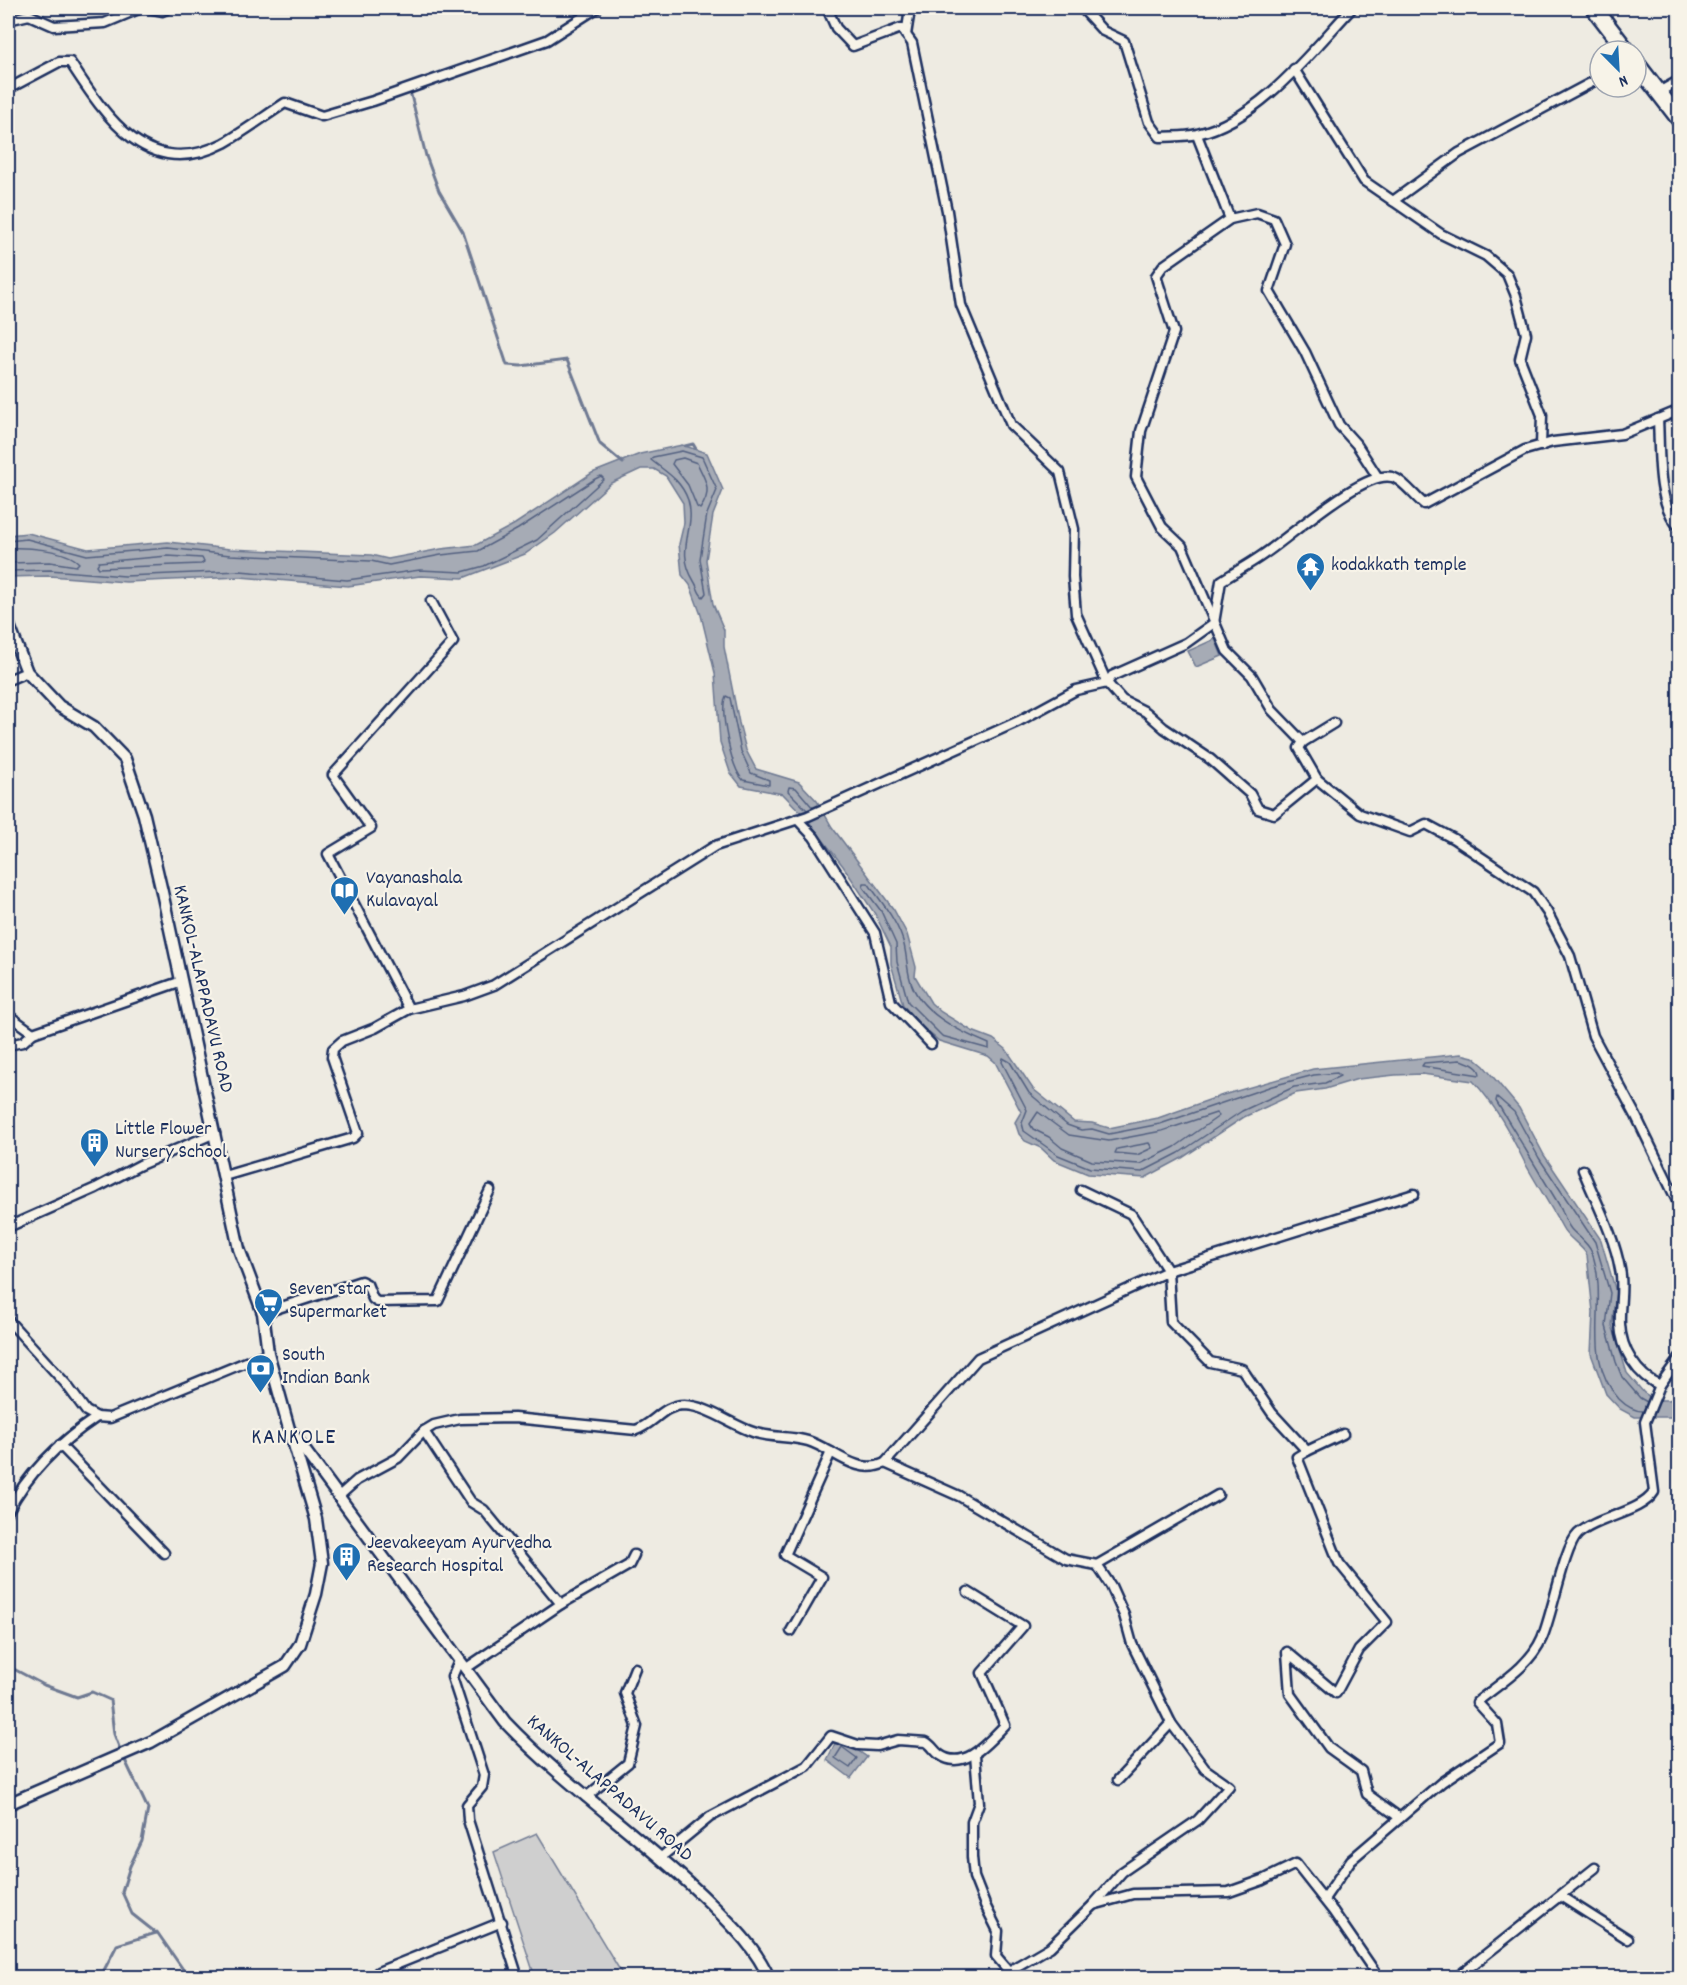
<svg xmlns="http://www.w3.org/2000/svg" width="1687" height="1985" font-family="Dekko,sans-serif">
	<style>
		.green { fill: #cfcfcf; stroke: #757f96; stroke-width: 1.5 }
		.water { fill: #a6abb5; stroke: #6e7992; stroke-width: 1.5 }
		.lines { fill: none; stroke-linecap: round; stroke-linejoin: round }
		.shore { stroke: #536181; stroke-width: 1.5 }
		.stream { stroke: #6e7992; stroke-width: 3 }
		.street-casing { stroke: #1b2f5e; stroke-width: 13 }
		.secondary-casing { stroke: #1b2f5e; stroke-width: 15 }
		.highway-casing { stroke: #1b2f5e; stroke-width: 20 }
		.street { stroke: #f7f3e8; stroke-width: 8 }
		.secondary { stroke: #f7f3e8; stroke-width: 10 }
		.highway { stroke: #f7f3e8; stroke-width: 15 }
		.labels { text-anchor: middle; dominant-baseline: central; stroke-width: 4.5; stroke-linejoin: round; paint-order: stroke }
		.poi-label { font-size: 20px; fill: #1b2f5e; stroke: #f7f3e8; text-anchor: start }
		.street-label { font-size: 20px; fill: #1b2f5e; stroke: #f7f3e8 }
		.quarter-label { font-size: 22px; letter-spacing: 1.5px; fill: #1b2f5e; stroke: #f7f3e8 }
	</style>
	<rect width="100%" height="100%" fill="#eeebe2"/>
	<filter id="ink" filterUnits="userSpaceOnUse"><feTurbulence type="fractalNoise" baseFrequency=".0167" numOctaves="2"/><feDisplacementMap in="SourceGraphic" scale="12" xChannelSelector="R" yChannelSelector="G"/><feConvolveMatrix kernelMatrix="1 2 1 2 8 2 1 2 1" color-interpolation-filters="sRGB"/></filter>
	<g filter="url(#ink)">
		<polygon class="green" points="537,1833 624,1977 535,1977 494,1852"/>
		<g class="water">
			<path d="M682,445L707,453L723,490L713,515L706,560L713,604L724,630V647L739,723L746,750L756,769L799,782L817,801L832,827L894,910L907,934L916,967L915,976L931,1003L941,1012L972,1031L993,1039L1006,1049L1033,1089L1074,1122L1092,1123L1109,1128L1158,1118L1223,1095L1313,1069L1461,1054L1473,1057L1484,1066L1519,1108L1544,1155L1601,1240L1616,1292L1612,1325L1627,1373L1644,1393L1655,1400H1669L1679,1396V1417H1635L1620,1409L1606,1394L1591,1354L1593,1312L1587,1255C1581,1244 1568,1239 1562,1227C1551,1206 1537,1185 1525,1163C1511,1135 1495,1104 1473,1081L1422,1074L1395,1075L1358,1079L1325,1089L1296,1093L1244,1117L1182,1158L1145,1178L1088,1174L1054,1160L1041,1148L1025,1141L1019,1134L1015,1122L1021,1112L995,1062L988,1056L939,1041L921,1026L903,1005L891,964V947L875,914L843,866L807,819L783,794L741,786L730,772L720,742L715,673L701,615L690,585L682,575L679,544L684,523L683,503L666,476L654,469H641L611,483L555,533L525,554L463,578L420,576L348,586L240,577L126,582L50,576L8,577V535L28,533L88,549L168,542L230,549L371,555L388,559L441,549L476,545L515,524L592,473L640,454Z"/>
			<polygon points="1215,639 1222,656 1196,667 1188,651"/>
			<polygon points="838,1737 867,1757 851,1778 827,1760"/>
		</g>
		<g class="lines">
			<g class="shore">
				<path d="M682,451L702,457L717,490L707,514L700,559L706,593L703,597C698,593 698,587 694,581C674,548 697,529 688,500C681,480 666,472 651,460L653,457Z"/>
				<path d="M683,458L697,463C706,481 713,491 700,509L697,507L688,485L672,464L674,460Z"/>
				<polyline points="8,541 27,539 87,555 168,548 230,555 371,561 389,565 441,555 478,551 518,529 595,479 601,476 604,479 537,540 484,566 462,572 420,570 347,580 240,571 125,576 50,570 8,571"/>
				<path d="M8,548C25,547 66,549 79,563L76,566L50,562L8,563"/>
				<polygon points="168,556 202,558 204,562 201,564 99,568 97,565 99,562"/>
				<path d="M726,696L730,698L741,751L751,773L769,780V785L743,780C731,768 719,710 726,696Z"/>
				<polyline points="807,810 788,791 789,787 796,788 813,808"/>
				<path d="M864,883H868C880,900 895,918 902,938C907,951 906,965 910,979C918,1012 960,1032 989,1044V1049L942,1036L908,1002L897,962L896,944L881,911L863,887Z"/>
				<polygon points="1003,1058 1010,1062 1029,1093 1067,1125 1081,1130 1092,1129 1109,1134 1160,1124 1272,1086 1314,1075 1337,1073 1340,1076 1325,1083 1294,1087 1242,1111 1179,1153 1142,1172 1090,1168 1058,1155 1024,1131 1022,1123 1027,1110 1002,1062"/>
				<path d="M1460,1060C1468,1062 1480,1066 1480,1075L1422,1066L1424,1063Z"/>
				<polygon points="1038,1112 1069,1135 1109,1141 1162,1131 1216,1113 1219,1116 1175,1147 1140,1164 1092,1161 1062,1148 1049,1137 1033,1129 1030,1124"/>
				<polygon points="1149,1143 1152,1148 1137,1155 1115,1153 1117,1149"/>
				<path d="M1643,1411C1634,1411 1626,1406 1619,1399C1580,1357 1610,1302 1592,1253C1588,1242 1578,1237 1571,1229C1566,1223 1564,1215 1561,1208L1496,1101L1497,1097L1514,1112L1539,1158L1595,1242L1610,1293L1606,1326L1616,1362L1622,1377L1640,1398L1647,1402"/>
				<polygon points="842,1747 857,1758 850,1768 835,1758"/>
			</g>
			<g class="stream">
				<polyline points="411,95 426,156 439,191 463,232 507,365 521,366 567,360 600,444 623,463"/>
				<polyline points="685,446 693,444 696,449"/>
				<polyline points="8,1666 44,1685 77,1697 92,1692 110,1700 114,1734 121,1752"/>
				<polyline points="124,1758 148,1809 142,1841 130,1866 122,1892 132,1914 156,1933"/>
				<polyline points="157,1932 189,1978"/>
				<polyline points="100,1978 117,1945 156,1933"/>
			</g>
			<defs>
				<g id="street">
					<polyline points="148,8 162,11 169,8"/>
					<path d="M1082,8L1103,31L1124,41L1149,122L1160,137C1172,136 1186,137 1197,134C1259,120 1311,52 1352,8"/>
					<polyline points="8,20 29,15 54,26 105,23 141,8"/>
					<polyline points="906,35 909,16 907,8"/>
					<polyline points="1294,69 1364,181 1441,234 1486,256 1507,274 1516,296 1526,334 1520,359 1542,415 1541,446"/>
					<path d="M8,89L59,62H70C107,119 149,182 224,143C245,131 265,116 285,103L322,116L373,101L547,40L597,8"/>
					<polyline points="1659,92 1680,80"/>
					<polyline points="1197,135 1230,219 1257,213 1274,219 1285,244 1269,291 1305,352 1339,425 1357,445 1377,476"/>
					<polyline points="1393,201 1459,153 1600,78"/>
					<polyline points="1230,219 1163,266 1156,276 1174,332 1141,431 1136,477 1162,527 1182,546 1227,651 1252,676 1272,710 1303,742"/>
					<path d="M1680,410L1622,434L1553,442L1525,450L1424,504C1415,497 1403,480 1392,477C1363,470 1290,537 1264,554C1250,564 1235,572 1221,581L1214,623L1186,643L1112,676L1107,683L1122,700L1146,712L1164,728L1210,759L1250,794L1258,809L1274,814L1317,779L1360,814L1410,832L1426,824L1454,839L1533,892L1547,912L1570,956L1593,1036L1636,1116L1680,1207"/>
					<path d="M1658,419C1660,452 1656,504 1680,528"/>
					<polyline points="8,680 27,672"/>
					<polyline points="1317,779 1299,748 1303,742 1334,723"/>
					<polyline points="797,819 814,837 875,933 891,1002 931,1044"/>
					<polyline points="409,1009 328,854 371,828 333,775 453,642 431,601"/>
					<polyline points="8,1015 33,1033 182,981"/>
					<polyline points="8,1045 23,1042 33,1033"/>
					<path d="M1583,1170C1596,1202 1614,1235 1620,1269C1624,1287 1619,1305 1620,1324C1621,1349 1637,1376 1660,1385"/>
					<polyline points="224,1176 353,1138 358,1133 332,1057 333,1049 342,1041 375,1028 409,1009 464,996 494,985 715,846 808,816 1019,721 1076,690 1107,683 1076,614 1073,577 1074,529 1060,472 1011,425 961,305 947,211 912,43 901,28 853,46 836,28 827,8"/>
					<polyline points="1081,1190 1131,1214 1168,1271 1171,1322 1210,1362 1242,1369 1272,1413 1307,1451 1343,1434"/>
					<polyline points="8,1227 96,1188 140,1165 215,1133"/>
					<polyline points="263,1313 361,1281 367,1284 373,1299 377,1302 438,1301 490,1190"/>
					<polyline points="8,1320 66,1384 86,1411 97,1417 110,1418 268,1353"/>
					<polyline points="424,1431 471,1502 484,1510 561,1604 465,1669"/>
					<polyline points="60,1445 164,1553"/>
					<polyline points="1307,1451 1297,1457 1339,1563 1387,1622 1359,1650 1336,1693 1287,1652 1290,1694 1329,1748 1361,1771 1367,1794 1400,1818"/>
					<polyline points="885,1463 978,1358 1168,1271 1414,1194"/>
					<path d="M338,1497L357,1480L398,1458L424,1431L434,1425L460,1419L514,1418L636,1430C654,1424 663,1405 684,1405C708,1406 730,1424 753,1432C770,1438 790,1436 808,1441C832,1448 857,1477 885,1463L959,1496L1066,1559L1097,1565L1111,1586L1124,1615L1132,1644L1171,1723L1205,1769L1229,1786L1198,1820L1122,1872L1093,1905"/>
					<path d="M8,1511C28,1473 61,1441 97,1417"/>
					<polyline points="1097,1565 1218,1495"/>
					<polyline points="561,1604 629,1565 634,1555"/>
					<polyline points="791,1631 822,1577 785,1555 831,1452"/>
					<polyline points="459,1661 452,1677 484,1775 482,1787 467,1805 468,1820 518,1978"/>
					<polyline points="975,1755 979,1803 972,1822 972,1857 974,1877 985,1905 998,1931 996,1956 1008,1970"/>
					<polyline points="1118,1780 1171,1723"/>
					<polyline points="586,1797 628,1763 637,1726 625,1693 635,1668"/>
					<path d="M660,1858L710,1817L807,1766L831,1736L858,1745L877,1746L898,1740L926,1742C932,1745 934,1751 940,1755C965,1772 989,1741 1005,1725L982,1673L1023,1626L968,1592"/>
					<polyline points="1562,1897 1628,1939"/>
					<path d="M1324,1899L1351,1860L1442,1782L1500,1743L1497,1724L1477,1702C1499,1684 1530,1666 1542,1638C1552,1616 1564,1547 1578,1534C1598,1516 1641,1513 1654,1492L1645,1422L1660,1385L1680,1357"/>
					<polyline points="378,1972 502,1922"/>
					<polyline points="997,1978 1050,1947 1093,1905 1133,1894 1229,1892 1263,1880 1296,1864 1333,1911 1379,1978"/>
					<polyline points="1456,1978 1595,1868"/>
				</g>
				<g id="secondary">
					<path d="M8,623L27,672L59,706L94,727L125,759L144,815L162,892L239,1249L263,1313L268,1353L289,1429L505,1722C568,1788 645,1839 710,1903C733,1926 756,1948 769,1978"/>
					<polyline points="8,1804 151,1742 285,1666 300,1644 316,1594 322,1563 316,1519 292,1438"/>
				</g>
				<g id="highway">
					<polyline points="1594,8 1627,51"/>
					<polyline points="1636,63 1680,120"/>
				</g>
			</defs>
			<use href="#street" class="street-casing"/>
			<use href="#secondary" class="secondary-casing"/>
			<use href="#highway" class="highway-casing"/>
			<use href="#street" class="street"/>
			<use href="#secondary" class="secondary"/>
			<use href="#highway" class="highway"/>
		</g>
	</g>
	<defs>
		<symbol id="temple-pin" viewBox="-11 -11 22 30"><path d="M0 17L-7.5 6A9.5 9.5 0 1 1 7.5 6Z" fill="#1f6fb2" stroke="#f7f3e8"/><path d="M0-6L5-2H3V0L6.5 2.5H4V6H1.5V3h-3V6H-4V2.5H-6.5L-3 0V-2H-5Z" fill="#fff"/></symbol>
		<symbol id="library-pin" viewBox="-11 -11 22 30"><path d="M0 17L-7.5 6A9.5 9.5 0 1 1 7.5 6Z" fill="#1f6fb2" stroke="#f7f3e8"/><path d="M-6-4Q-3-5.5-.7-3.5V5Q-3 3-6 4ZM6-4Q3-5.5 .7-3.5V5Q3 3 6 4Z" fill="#fff"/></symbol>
		<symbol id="building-pin" viewBox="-11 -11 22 30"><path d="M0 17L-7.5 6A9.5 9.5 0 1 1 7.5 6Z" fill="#1f6fb2" stroke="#f7f3e8"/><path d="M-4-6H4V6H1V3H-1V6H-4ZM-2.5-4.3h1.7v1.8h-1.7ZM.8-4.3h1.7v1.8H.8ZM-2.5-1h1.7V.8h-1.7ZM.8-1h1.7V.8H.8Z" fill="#fff"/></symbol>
		<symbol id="supermarket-pin" viewBox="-11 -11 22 30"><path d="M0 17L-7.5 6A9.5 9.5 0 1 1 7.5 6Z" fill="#1f6fb2" stroke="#f7f3e8"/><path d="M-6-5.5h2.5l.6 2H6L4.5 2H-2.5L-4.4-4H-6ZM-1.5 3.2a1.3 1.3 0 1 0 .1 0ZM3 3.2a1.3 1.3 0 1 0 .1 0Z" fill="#fff"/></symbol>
		<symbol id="bank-pin" viewBox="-11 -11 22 30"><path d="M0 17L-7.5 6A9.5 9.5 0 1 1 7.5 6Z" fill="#1f6fb2" stroke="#f7f3e8"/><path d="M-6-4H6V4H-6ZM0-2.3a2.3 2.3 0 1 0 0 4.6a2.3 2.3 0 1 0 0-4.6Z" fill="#fff"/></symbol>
	</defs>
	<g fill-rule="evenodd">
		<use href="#temple-pin" x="1294" y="550" width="33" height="45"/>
		<use href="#library-pin" x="328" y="874" width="33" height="45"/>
		<use href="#building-pin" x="78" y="1126" width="33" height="45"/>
		<use href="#supermarket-pin" x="252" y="1286" width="33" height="45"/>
		<use href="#bank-pin" x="244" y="1352" width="33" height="45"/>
		<use href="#building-pin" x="330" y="1540" width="33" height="45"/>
	</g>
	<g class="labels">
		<g class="poi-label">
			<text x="1331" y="566">kodakkath temple</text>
			<text x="366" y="879">Vayanashala<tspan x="366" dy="23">Kulavayal</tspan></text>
			<text x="115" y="1130">Little Flower<tspan x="115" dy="23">Nursery School</tspan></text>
			<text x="289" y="1290">Seven star<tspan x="289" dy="23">Supermarket</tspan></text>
			<text x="282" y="1356">South<tspan x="282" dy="23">Indian Bank</tspan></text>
			<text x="367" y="1544">Jeevakeeyam Ayurvedha<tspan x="367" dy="23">Research Hospital</tspan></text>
		</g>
		<g class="street-label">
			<text transform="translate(202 989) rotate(77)">KANKOL-ALAPPADAVU ROAD</text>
			<text transform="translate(609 1789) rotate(41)">KANKOL-ALAPPADAVU ROAD</text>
		</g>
		<g class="quarter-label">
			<text x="294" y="1438">KANKOLE</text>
		</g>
	</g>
	<rect width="1687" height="1985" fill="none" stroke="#f7f3e8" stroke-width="30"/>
	<rect x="15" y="15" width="1657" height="1955" fill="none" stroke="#1b2f5e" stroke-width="2" filter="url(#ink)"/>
	<g transform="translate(1618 69) rotate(156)"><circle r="28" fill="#f7f3e8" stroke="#9fa5b1" stroke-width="1.5"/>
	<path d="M0-4.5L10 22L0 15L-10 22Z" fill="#1f6fb2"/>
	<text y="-9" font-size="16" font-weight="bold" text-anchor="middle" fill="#1b2f5e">N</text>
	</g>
</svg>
